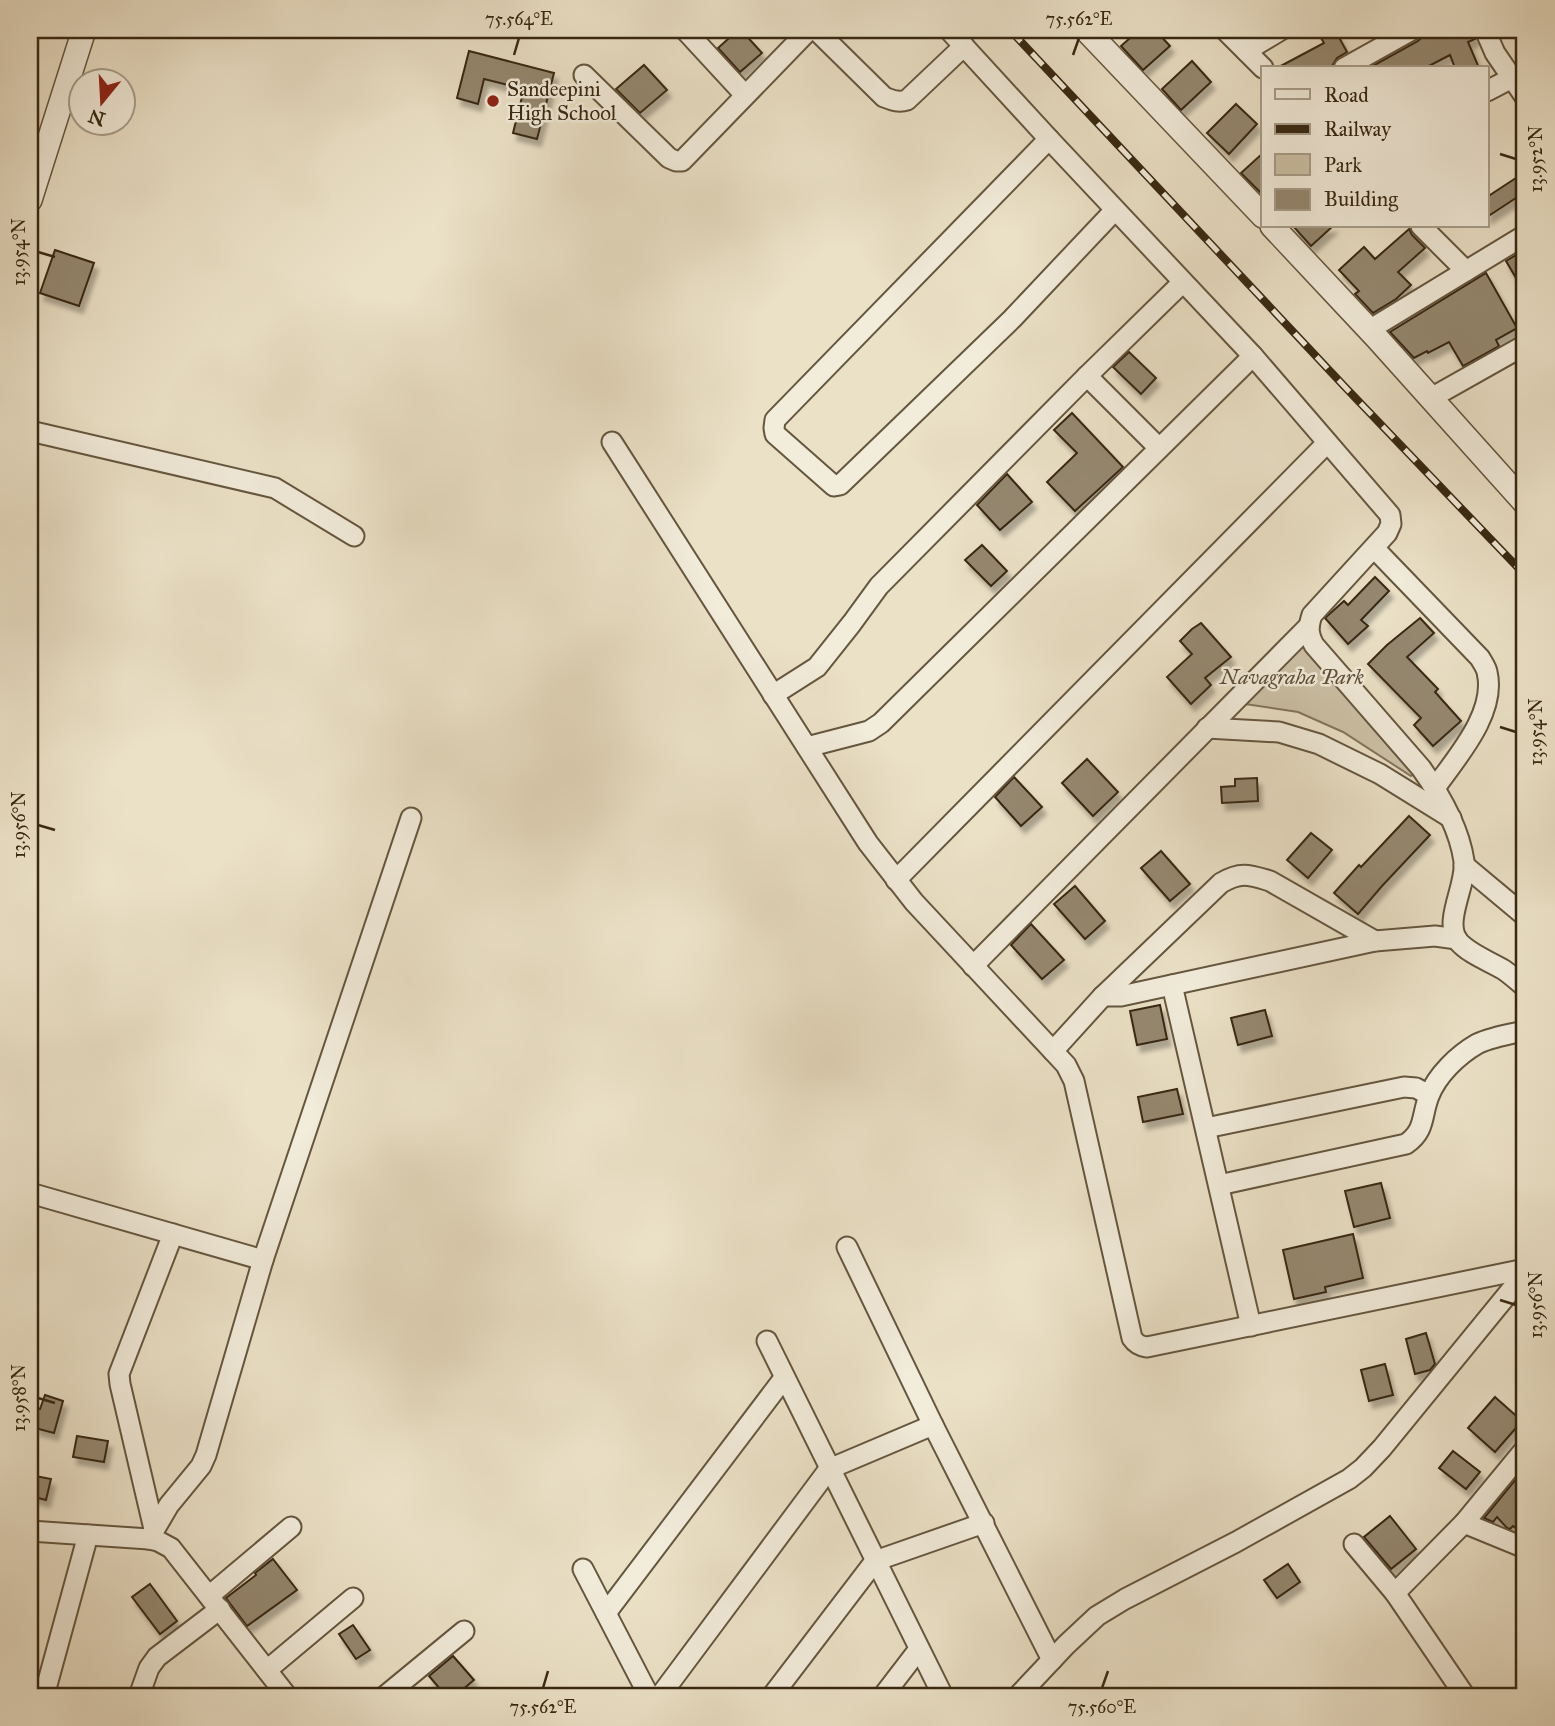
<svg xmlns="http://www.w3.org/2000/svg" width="1555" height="1726" font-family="'IM FELL Great Primer',serif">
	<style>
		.green { fill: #cdc2a8; stroke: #82755d; stroke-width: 2 }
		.building { fill: #958870; stroke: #382812; stroke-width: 2; filter: url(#shadow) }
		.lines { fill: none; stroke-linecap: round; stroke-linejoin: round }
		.minor-casing { stroke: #65563f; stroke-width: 23 }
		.tertiary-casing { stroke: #65563f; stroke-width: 26 }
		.minor { stroke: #f2ecdb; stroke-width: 19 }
		.tertiary { stroke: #f2ecdb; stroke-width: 23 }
		.rail-casing { stroke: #382812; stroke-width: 8 }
		.rail { stroke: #f2ecdb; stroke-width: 5; stroke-dasharray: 16; stroke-linecap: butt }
		.ticks { fill: none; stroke: #382812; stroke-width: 2.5 }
		.poi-dot { fill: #8f2418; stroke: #f2ecdb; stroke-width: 2.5 }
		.labels { text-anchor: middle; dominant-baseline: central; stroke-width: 5; stroke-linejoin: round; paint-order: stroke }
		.poi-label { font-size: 21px; fill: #382812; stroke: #f2ecdb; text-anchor: start }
		.park-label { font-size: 21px; font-style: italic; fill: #5d4e38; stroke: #f2ecdb }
		.neatline { fill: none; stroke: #382812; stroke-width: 2.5 }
		.ticks-label { font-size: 18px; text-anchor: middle; fill: #382812 }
	</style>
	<defs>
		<filter id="shadow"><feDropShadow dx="4" dy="7" stdDeviation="2" flood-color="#0004"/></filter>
	</defs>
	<rect width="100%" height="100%" fill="#ebe1c7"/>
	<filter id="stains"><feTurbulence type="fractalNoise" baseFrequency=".00286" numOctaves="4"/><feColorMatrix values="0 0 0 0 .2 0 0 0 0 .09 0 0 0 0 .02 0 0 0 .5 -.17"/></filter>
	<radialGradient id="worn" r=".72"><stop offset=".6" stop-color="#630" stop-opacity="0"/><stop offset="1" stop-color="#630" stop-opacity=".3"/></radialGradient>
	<polygon class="green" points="1292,629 1421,768 1411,776 1343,732 1298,712 1225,701"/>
	<g class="building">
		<polygon points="738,30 741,30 762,53 740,72 718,48"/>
		<polygon points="1139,30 1155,30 1170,46 1143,70 1121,46"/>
		<polygon points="1335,30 1347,52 1337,58 1332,66 1329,68 1277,68 1324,43 1321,38"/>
		<polygon points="1424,30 1473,30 1475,39 1468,42 1479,68 1455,68 1450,55 1425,68 1369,68 1418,41 1423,36"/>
		<polygon points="469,51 554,73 537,139 513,133 524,89 484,79 478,104 457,98"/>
		<polygon points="1192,61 1211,82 1181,110 1162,89"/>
		<polygon points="644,65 667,90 640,113 616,89"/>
		<polygon points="1236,104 1257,124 1229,154 1207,133"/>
		<polygon points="1263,153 1263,195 1241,173"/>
		<polygon points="1525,172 1525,192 1487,217 1487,197"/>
		<polygon points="1293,226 1333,226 1311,246"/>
		<polygon points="1409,229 1412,235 1425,248 1398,272 1411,285 1396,299 1373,313 1355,294 1359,291 1339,270 1364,247 1375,259"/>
		<polygon points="55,250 94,263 79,306 40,293"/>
		<polygon points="1523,251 1525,255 1525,293 1506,261"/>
		<polygon points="1486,273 1517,328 1496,340 1499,346 1463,366 1449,342 1428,353 1427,351 1414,358 1390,332"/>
		<polygon points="1129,352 1156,378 1141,394 1113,367"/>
		<polygon points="1072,413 1123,467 1075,511 1047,482 1077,453 1054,430"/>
		<polygon points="1007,474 1032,502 1000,530 977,505"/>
		<polygon points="982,545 1007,571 991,586 965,560"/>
		<polygon points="1375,577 1389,591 1361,620 1368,626 1348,644 1325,618 1344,601 1348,605"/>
		<polygon points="1420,618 1434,633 1407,657 1438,689 1435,692 1461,721 1433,746 1414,725 1421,718 1368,664 1387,645"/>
		<polygon points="1201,623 1231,657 1205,678 1211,685 1191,704 1167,677 1192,654 1180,641 1192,629"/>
		<polygon points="1087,759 1118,792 1093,816 1062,783"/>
		<polygon points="1014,777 1042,807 1021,826 995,797"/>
		<polygon points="1257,778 1258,801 1222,803 1221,787 1235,786 1235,779"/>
		<polygon points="1409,816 1430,835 1382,886 1358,914 1334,893 1359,865 1361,867"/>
		<polygon points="1311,833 1332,850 1308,878 1287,860"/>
		<polygon points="1161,851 1190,884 1170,901 1141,868"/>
		<polygon points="1075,886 1105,921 1085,939 1054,904"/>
		<polygon points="1031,924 1064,960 1042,979 1011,945"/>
		<polygon points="1160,1005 1167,1039 1137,1045 1130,1011"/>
		<polygon points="1265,1010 1272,1036 1238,1045 1231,1018"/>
		<polygon points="1177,1089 1183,1114 1143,1122 1138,1097"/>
		<polygon points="1381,1183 1390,1218 1354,1227 1345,1191"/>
		<polygon points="1353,1234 1363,1278 1325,1287 1326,1292 1294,1299 1283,1250"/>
		<polygon points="1426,1333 1435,1364 1430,1370 1415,1374 1406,1339"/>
		<polygon points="1385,1364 1393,1395 1369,1401 1361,1370"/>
		<polygon points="45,1395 63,1401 54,1433 35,1428 37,1422 30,1420 30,1406 40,1409"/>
		<polygon points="1495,1397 1522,1421 1495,1452 1468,1428"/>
		<polygon points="77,1436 108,1441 104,1462 73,1457"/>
		<polygon points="1453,1451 1480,1472 1466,1489 1439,1468"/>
		<polygon points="1525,1468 1525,1535 1513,1526 1510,1529 1507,1528 1497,1517 1493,1522 1484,1518"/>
		<polygon points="30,1475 51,1479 46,1500 30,1496"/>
		<polygon points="1390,1516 1416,1549 1391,1569 1364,1537"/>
		<polygon points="273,1559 297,1590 247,1626 226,1598 256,1575 255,1573"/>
		<polygon points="1288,1564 1300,1582 1277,1598 1264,1580"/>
		<polygon points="150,1584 177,1621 160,1634 132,1597"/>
		<polygon points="353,1625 370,1650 356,1659 339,1634"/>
		<polygon points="453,1656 474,1680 455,1696 446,1696 429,1676"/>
	</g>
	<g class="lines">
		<defs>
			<g id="minor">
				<polyline points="685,30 745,95"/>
				<path d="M816,30L884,97C892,100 898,103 907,100L964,46"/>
				<path d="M949,30L1049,139L1253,356L1390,515L1391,524L1387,533L1312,615C1308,627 1308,634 1314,645L1421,768C1441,796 1459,827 1464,861C1467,885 1443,921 1458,941C1469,954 1489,961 1504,970C1511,975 1518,981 1525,987"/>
				<polyline points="1225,30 1263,68"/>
				<polyline points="1485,30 1495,53 1525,97"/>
				<polyline points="1246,51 1281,30"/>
				<polyline points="1344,68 1412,30"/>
				<polyline points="584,75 669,158 676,161 682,161 809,30"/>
				<polyline points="1487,91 1512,78"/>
				<polyline points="1049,139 775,420 774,428 775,434 834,486 840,485 1012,319 1115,210"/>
				<polyline points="1421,226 1466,271"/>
				<polyline points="1369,330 1525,235"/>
				<polyline points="1087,376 1159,448"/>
				<polyline points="1431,398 1525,345"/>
				<polyline points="30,431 275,488 354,536"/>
				<path d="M612,442L868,843L914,902L1066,1065L1074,1081L1132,1338C1136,1344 1140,1346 1147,1347L1525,1269"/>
				<path d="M1374,548L1480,658C1482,662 1486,667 1487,672C1497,713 1456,758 1435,788"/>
				<polyline points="773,695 817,667 852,623 879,586 1087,376 1183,282"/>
				<polyline points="1207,728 1279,732 1319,744 1380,774 1451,818"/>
				<polyline points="807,747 869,731 881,723 1253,356"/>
				<polyline points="1464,865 1525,916"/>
				<polyline points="896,880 1327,443"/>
				<polyline points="973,966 1309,626"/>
				<polyline points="1172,985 1251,1326"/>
				<polyline points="1103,996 1121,996 1375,941 1435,936 1457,939"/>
				<path d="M1053,1051L1103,996L1221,883C1241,871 1250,875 1270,881L1375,941"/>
				<polyline points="1206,1128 1404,1087 1416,1088 1429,1095"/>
				<path d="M1219,1185L1406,1144C1426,1130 1421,1116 1429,1096C1437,1075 1458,1055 1477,1044C1491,1037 1510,1034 1525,1031"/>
				<polyline points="30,1193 263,1260"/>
				<polyline points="847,1247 933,1425 1052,1660"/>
				<polyline points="767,1341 943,1696"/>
				<polyline points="1464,1523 1525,1548"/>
				<polyline points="154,1529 120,1384 119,1374 173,1234"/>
				<polyline points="30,1531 149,1539 158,1541 171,1548 287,1696"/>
				<polyline points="149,1539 169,1505 201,1466 206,1455 263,1260 411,818"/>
				<polyline points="1354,1544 1395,1593 1465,1696"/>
				<polyline points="583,1569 649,1696"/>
				<polyline points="1395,1593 1464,1523 1525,1449"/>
				<polyline points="209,1596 291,1527"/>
				<polyline points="606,1613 784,1378"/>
				<polyline points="267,1670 353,1598"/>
				<polyline points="44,1696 88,1535"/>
				<polyline points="139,1696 149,1668 157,1657 220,1609"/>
				<polyline points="385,1696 464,1631"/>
				<polyline points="660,1696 829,1469 933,1425"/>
				<polyline points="772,1696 875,1561 984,1523"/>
				<polyline points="883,1696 919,1649"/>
				<polyline points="1018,1696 1066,1645 1097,1616 1125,1599 1236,1542 1349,1479 1363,1468 1382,1448 1525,1273"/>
			</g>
			<g id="tertiary">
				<polyline points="1086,30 1263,216"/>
				<polyline points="30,200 84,30"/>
				<polyline points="1272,226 1377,338 1525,503"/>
			</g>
		</defs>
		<use href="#minor" class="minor-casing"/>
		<use href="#tertiary" class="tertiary-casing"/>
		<use href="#minor" class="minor"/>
		<use href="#tertiary" class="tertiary"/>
		<defs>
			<polyline id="rail" points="1010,30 1345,387 1525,575"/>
		</defs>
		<use href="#rail" class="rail-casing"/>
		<use href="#rail" class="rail"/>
	</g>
	<path class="ticks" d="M514,55L519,38M1073,55L1079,38M1500,154L1516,159M38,252L55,257M1500,727L1516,732M38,825L55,830M1500,1300L1516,1305M38,1398L55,1403M543,1688L548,1671M1102,1688L1108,1671"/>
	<circle class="poi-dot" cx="493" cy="101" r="7"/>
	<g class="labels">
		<g class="poi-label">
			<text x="507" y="89">Sandeepini<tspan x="507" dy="24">High School</tspan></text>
		</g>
		<g class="park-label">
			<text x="1292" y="677">Navagraha Park</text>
		</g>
	</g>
	<rect width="1555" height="1726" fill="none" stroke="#ebe1c7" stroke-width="77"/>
	<rect x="1261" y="66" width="228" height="161" fill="#f2ecdb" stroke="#a89e8b" stroke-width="2"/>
	<rect x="1275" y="89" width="35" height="10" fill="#f2ecdb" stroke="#a89e8b" stroke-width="2"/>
	<text x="1324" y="102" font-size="21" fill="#382812">Road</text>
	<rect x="1275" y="124" width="35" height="10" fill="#382812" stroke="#a89e8b" stroke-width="2"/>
	<text x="1324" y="136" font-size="21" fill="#382812">Railway</text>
	<rect x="1275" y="154" width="35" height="21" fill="#cdc2a8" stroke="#a89e8b" stroke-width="2"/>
	<text x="1324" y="172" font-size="21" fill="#382812">Park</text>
	<rect x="1275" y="189" width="35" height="21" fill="#958870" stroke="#a89e8b" stroke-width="2"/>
	<text x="1324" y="206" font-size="21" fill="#382812">Building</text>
	<g transform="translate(102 102) rotate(198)"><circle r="33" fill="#f2ecdb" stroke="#a89e8b" stroke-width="2"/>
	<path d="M0-5L12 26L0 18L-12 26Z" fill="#8f2418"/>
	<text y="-10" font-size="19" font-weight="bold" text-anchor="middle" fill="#382812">N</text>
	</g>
	<rect x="38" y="38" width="1478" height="1650" class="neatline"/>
	<g class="ticks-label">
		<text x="519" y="25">75.564°E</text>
		<text x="1079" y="25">75.562°E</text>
		<text transform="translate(1536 159) rotate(-90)" y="6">13.952°N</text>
		<text transform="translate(19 252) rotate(-90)" y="6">13.954°N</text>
		<text transform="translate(1536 732) rotate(-90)" y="6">13.954°N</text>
		<text transform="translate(19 825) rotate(-90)" y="6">13.956°N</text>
		<text transform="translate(1536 1305) rotate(-90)" y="6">13.956°N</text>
		<text transform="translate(19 1398) rotate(-90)" y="6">13.958°N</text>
		<text x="543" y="1713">75.562°E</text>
		<text x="1102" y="1713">75.560°E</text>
	</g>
	<rect width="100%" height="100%" filter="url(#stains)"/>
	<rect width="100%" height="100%" fill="url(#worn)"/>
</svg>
